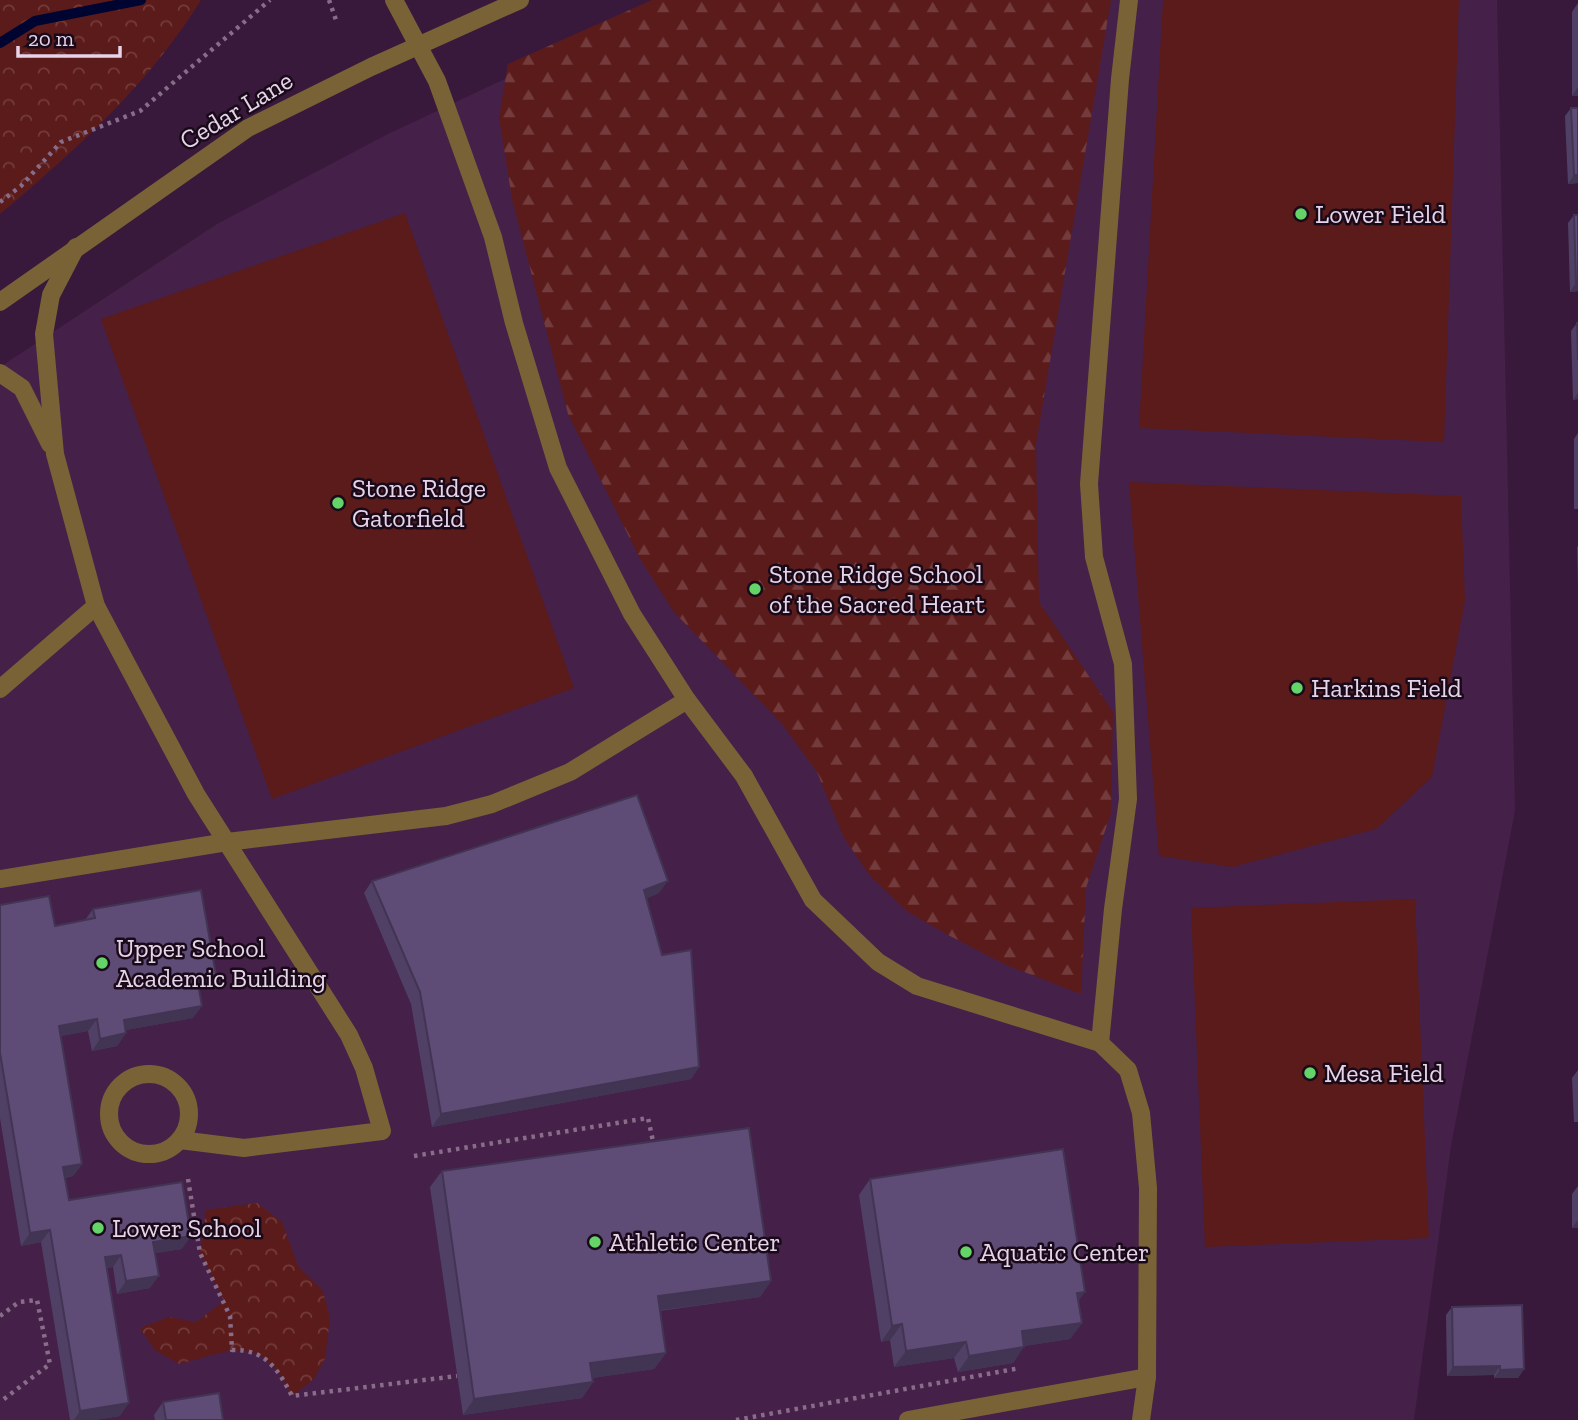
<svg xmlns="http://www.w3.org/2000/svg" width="1578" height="1420" font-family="'Zilla Slab',serif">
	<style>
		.built { fill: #452048 }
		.forest { fill: url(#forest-firs) }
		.park { fill: url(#park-crowns) }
		.garden { fill: #5b1b1a }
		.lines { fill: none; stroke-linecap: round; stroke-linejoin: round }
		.stream { stroke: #000431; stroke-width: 10 }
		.path { stroke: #886d8a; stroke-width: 4.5; stroke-dasharray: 3.5 5; stroke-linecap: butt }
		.minor { stroke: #796336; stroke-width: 18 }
		.wall { fill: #514065 }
		.shaded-wall { fill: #423453 }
		.building { fill: #5e4b76; stroke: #423453; stroke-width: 2 }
		.poi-dot { fill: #64d468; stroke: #180a19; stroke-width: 2.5 }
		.labels { text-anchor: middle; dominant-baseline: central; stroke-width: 5; stroke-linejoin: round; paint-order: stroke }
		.street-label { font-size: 26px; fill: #e8d4e9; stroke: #180a19 }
		.poi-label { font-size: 26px; fill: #e8d4e9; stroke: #180a19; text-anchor: start }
	</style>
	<defs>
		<pattern id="forest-firs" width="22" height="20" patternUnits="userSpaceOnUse" patternTransform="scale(1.75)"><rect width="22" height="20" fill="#5b1b1a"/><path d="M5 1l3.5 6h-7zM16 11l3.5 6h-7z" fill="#733b3b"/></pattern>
		<pattern id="park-crowns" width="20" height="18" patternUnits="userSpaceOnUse" patternTransform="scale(1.75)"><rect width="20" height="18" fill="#5b1b1a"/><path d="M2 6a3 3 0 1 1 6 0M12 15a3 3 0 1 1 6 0" fill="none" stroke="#733b3b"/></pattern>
	</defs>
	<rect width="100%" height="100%" fill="#38193b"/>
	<polygon class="built" points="672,0 1497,0 1515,811 1451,1146 1414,1420 0,1420 0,367 217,224 386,135"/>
	<polygon class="forest" points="652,0 1111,0 1036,444 1039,602 1113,712 1111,813 1086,888 1081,994 1006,965 950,936 908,912 870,876 843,836 817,772 782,724 674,612 640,559 568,414 512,199 499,117 508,64"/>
	<g class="park">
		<path d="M0,0H201C149,84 75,151 0,214Z"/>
		<path d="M257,1203L282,1222L298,1266L323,1291L330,1319L325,1359L313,1380L292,1396C260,1333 237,1349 179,1364L155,1350L140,1328L169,1317L196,1322L224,1301L200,1253L206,1210Z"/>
	</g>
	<g class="garden">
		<polygon points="1163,0 1459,0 1444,442 1139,428"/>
		<polygon points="405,213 574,688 272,799 101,319"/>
		<polygon points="1129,482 1461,496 1465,600 1432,777 1376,829 1232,867 1159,856"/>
		<polygon points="1415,899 1429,1238 1205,1247 1191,908"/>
	</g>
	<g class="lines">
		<polyline class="stream" points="0,43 35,21 141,0"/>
		<g class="path">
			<polyline points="329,0 337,23"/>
			<polyline points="0,202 21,186 61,142 140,111 270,0"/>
			<polyline points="414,1156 648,1118 654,1146"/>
			<path d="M188,1179L200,1253L230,1316L232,1350C265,1349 278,1369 292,1396L457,1376"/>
			<polyline points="0,1316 19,1302 37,1300 50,1364 0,1402"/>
			<polyline points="736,1420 1020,1368"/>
		</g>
		<g class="minor">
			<polyline points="76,247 51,295 44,334 55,454 96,606 196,794 349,1035 364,1068 382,1131 244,1148 180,1140"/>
			<polyline points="0,302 248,128 371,67 520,0"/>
			<polyline points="0,373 22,388 50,444"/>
			<polyline points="0,689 96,606"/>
			<polyline points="687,700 744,776 813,900 878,962 917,986 1100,1043 1128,1070 1141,1113 1148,1188 1147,1377 1141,1420"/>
			<polyline points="0,879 227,842 446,816 492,804 570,772 687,700 632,614 558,468 514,323 493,237 437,81 394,0"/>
			<polyline points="1100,1043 1113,909 1128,799 1123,664 1094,557 1089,484 1120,79 1129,0"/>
			<circle cx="149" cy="1114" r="40"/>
			<polyline points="908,1420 1147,1377"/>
		</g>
	</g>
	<g class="wall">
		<polygon points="1578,3 1578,96 1572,96 1572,12"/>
		<polygon points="1571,108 1578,108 1578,183 1568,184 1565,116"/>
		<polygon points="1574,215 1578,215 1578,291 1570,292 1568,223"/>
		<polygon points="1577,323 1578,323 1578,399 1573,400 1571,331"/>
		<polygon points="1578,433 1578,509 1574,509 1574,439"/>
		<polygon points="1578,546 1578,585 1577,547"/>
		<polygon points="372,881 659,893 647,898 662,955 699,1067 691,1079 432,1127 411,1004 364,893"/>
		<polygon points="0,905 55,926 85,920 93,909 207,987 199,989 193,1018 126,1030 126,1033 117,1046 92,1051 88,1031 61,1036 82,1164 73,1176 65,1178 69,1200 182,1249 155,1253 150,1288 117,1294 113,1267 107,1268 120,1416 95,1420 70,1420 41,1242 21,1246 0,1118"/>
		<polygon points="1578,1070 1578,1122 1574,1122 1572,1078"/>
		<polygon points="442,1171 771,1281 760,1297 660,1311 666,1353 654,1369 592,1378 593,1382 582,1398 463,1415 430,1187"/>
		<polygon points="870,1179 1082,1323 1070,1339 1024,1346 1013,1363 958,1372 954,1358 894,1367 890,1340 881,1342 859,1195"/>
		<polygon points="1578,1186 1578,1228 1572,1228 1572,1194"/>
		<polygon points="1452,1307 1524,1369 1518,1378 1494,1378 1494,1375 1447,1376 1446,1315"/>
		<polygon points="163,1402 223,1420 155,1420 154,1415"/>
	</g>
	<g class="shaded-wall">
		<polygon points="1578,87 1578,96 1572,96"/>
		<polygon points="1574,175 1578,175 1578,183 1568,184"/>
		<polygon points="1576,283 1578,283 1578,291 1570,292"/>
		<polygon points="1578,393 1578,399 1573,400"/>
		<polygon points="668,881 659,893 636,903 644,890"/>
		<polygon points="216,975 207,987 188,991 197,978"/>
		<polygon points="202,1006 193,1018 115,1032 124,1020"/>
		<polygon points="97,1019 88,1031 50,1038 59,1026"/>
		<polygon points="126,1033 117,1046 92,1051 100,1039"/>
		<polygon points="699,1067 691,1079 432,1127 441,1114"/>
		<polygon points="82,1164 73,1176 55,1179 63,1167"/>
		<polygon points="1578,1220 1578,1228 1572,1228"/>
		<polygon points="50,1230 41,1242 21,1246 30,1233"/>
		<polygon points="191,1236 182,1249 144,1255 153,1242"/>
		<polygon points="121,1255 113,1267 96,1269 105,1257"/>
		<polygon points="159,1276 150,1288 117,1294 126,1281"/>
		<polygon points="771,1281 760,1297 647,1312 658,1296"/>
		<polygon points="1085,1292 1073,1308 1077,1293"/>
		<polygon points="1082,1323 1070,1339 1011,1348 1022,1331"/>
		<polygon points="902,1324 890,1340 881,1342 892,1326"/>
		<polygon points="966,1342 954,1358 894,1367 906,1351"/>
		<polygon points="1024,1347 1013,1363 958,1372 969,1356"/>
		<polygon points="666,1353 654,1369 579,1380 590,1363"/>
		<polygon points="1500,1366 1494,1375 1447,1376 1453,1367"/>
		<polygon points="1524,1369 1518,1378 1494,1378 1500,1370"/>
		<polygon points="593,1382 582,1398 463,1415 474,1399"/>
		<polygon points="129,1403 120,1416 95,1420 74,1420 80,1411"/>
	</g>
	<g class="building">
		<polygon points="1571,108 1578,108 1578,175 1574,175"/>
		<polygon points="1574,215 1578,215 1578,283 1576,283"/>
		<polygon points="1577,323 1578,323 1578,360"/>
		<polygon points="637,795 668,881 644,890 662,955 691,950 699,1067 441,1114 420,992 372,881"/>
		<polygon points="201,890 216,975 197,978 202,1006 124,1020 126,1033 100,1039 97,1019 59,1026 82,1164 63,1167 69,1200 182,1182 191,1236 153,1242 159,1276 126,1281 121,1255 105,1257 129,1403 80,1411 50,1230 30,1233 0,1053 0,905 49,896 55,926 95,918 93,909"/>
		<polygon points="749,1128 771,1281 658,1296 666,1353 590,1363 593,1382 474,1399 442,1171"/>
		<polygon points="1063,1149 1085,1292 1077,1293 1082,1323 1022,1331 1024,1347 969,1356 966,1342 906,1351 902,1324 892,1326 870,1179"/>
		<polygon points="1522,1305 1524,1369 1500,1370 1500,1366 1453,1367 1452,1307"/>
		<polygon points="219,1393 223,1420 166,1420 163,1402"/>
	</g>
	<g class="poi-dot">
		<circle cx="1301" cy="214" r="7"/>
		<circle cx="338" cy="503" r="7"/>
		<circle cx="755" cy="589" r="7"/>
		<circle cx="1297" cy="688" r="7"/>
		<circle cx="102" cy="963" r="7"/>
		<circle cx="1310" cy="1073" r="7"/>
		<circle cx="98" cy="1228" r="7"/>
		<circle cx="595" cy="1242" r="7"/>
		<circle cx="966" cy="1252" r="7"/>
	</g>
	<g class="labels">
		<g class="street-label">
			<text transform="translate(236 110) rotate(-31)">Cedar Lane</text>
		</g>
		<g class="poi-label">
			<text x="1315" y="214">Lower Field</text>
			<text x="352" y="488">Stone Ridge<tspan x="352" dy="30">Gatorfield</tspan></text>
			<text x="769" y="574">Stone Ridge School<tspan x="769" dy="30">of the Sacred Heart</tspan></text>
			<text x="1311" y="688">Harkins Field</text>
			<text x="116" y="948">Upper School<tspan x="116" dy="30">Academic Building</tspan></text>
			<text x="1324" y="1073">Mesa Field</text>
			<text x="112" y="1228">Lower School</text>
			<text x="609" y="1242">Athletic Center</text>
			<text x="980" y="1252">Aquatic Center</text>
		</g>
	</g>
	<path d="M18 46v10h102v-10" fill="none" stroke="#e8d4e9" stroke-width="3.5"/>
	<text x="28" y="46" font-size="21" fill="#e8d4e9" stroke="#180a19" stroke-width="5" paint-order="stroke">20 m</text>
</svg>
